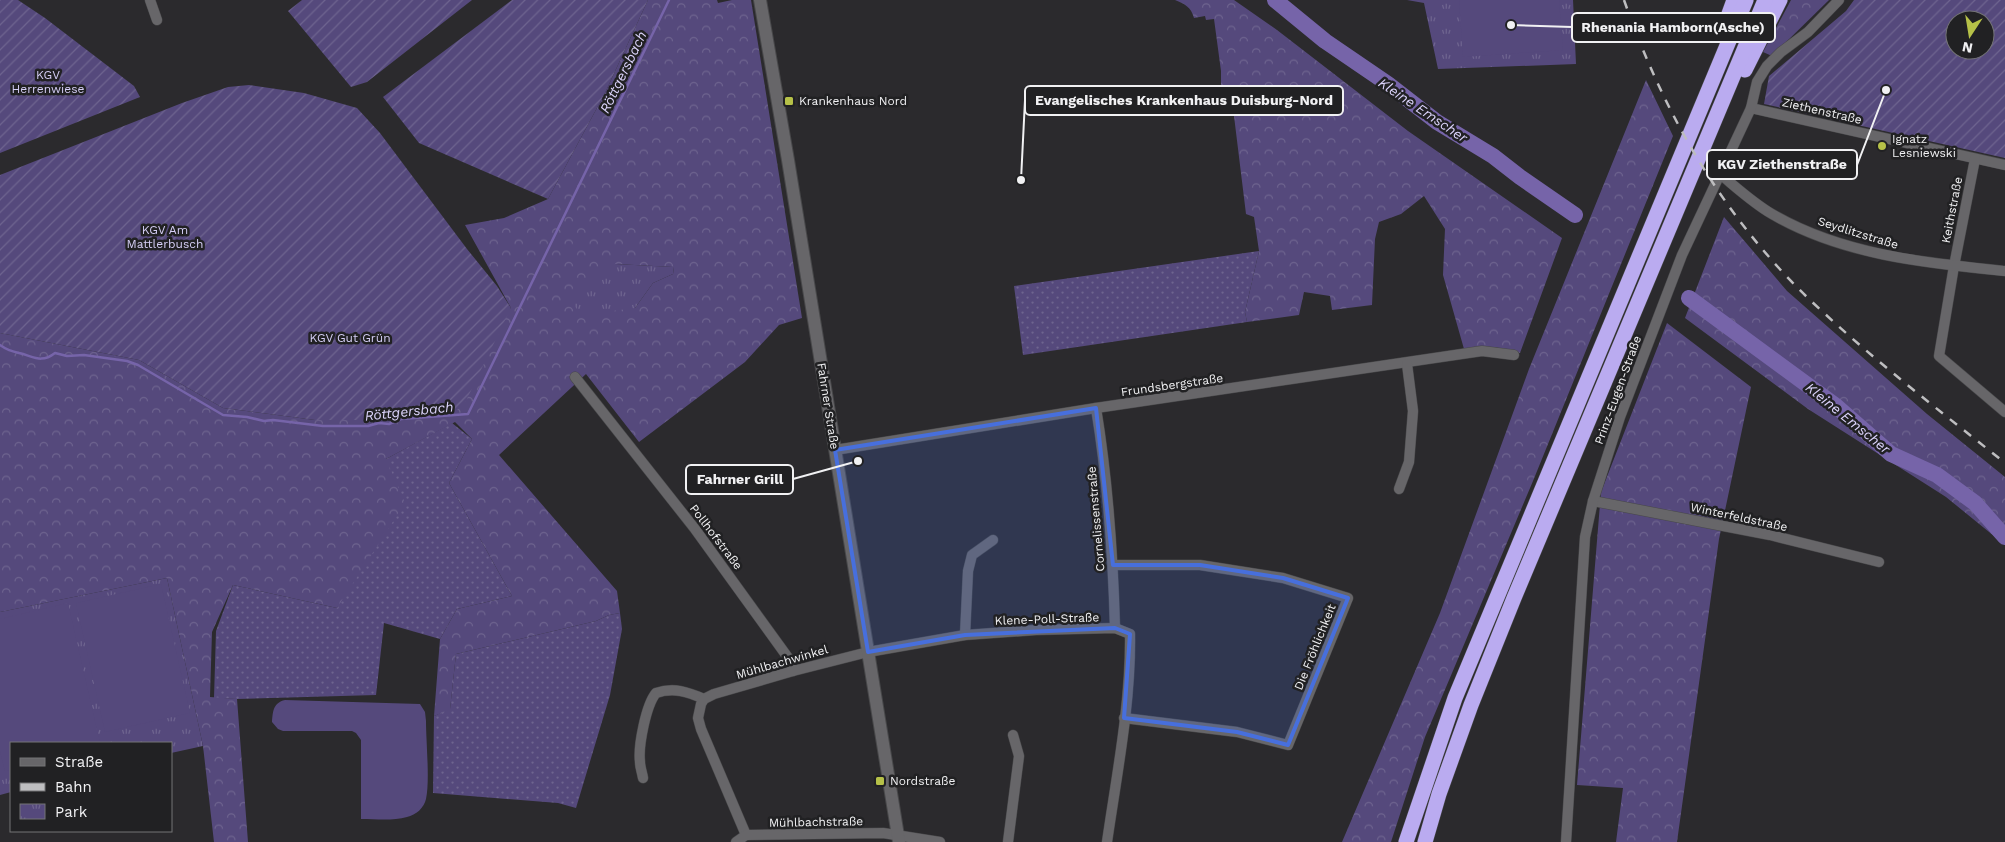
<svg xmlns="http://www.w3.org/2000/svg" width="2005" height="842" font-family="'Work Sans',sans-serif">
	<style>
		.grass { fill: url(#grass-dots) }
		.forest { fill: url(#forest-crowns); fill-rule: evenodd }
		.park { fill: url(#park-tufts) }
		.garden { fill: url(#garden-furrows); fill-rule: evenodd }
		.pitch { fill: #55497c }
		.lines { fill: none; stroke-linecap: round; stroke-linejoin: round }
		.stream { stroke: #7664a9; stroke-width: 2.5 }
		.river { stroke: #7664a9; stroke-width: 16 }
		.minor-casing { stroke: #48484a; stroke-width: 11 }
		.tertiary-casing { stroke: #48484a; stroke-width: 14 }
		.motorway-casing { stroke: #48484a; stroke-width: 16 }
		.minor { stroke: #676669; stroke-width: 10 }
		.tertiary { stroke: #676669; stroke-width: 12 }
		.motorway { stroke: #baabf0; stroke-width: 15 }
		.rail { stroke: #bebec0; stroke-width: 2.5; stroke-dasharray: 9 9; stroke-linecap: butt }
		.marked { fill: #476fdd; fill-opacity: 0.2; stroke: #476fdd; stroke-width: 4; stroke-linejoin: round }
		.poi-dot { fill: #b6c148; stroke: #212123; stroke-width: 2 }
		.labels { text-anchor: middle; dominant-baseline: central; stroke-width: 5; stroke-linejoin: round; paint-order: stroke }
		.park-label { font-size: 12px; fill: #d6cff6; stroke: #212123 }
		.poi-label { font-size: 12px; fill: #f1f1f3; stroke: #212123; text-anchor: start }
		.street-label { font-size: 12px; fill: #f1f1f3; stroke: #212123 }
		.water-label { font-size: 14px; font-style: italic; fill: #dcd4fc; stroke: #212123 }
		.leader { fill: none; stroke: #f1f1f3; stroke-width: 2 }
		.callout-dot { fill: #f1f1f3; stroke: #212123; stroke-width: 2 }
		.callout { fill: #212123; stroke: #f1f1f3; stroke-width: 2 }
		.callout-label { font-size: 14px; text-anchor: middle; font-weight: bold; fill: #f1f1f3 }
	</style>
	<defs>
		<pattern id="grass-dots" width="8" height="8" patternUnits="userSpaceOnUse" patternTransform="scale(1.25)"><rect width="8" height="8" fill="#55497c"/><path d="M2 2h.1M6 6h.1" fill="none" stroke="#6e648f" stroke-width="1.8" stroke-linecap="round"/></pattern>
		<pattern id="forest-crowns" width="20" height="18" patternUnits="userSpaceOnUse" patternTransform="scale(1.25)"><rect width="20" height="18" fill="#55497c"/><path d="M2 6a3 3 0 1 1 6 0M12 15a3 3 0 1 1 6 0" fill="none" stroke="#6e648f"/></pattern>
		<pattern id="park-tufts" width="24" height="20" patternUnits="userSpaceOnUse" patternTransform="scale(1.25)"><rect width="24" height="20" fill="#55497c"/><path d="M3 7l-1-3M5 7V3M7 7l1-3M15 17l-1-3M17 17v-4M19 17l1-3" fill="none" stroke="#6e648f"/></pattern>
		<pattern id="garden-furrows" width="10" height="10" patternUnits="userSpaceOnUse" patternTransform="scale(1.25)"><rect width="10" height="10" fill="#55497c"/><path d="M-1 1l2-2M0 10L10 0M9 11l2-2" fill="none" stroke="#6e648f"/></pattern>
	</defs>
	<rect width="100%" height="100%" fill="#2b2a2d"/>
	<g class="grass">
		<polygon points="1259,251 1245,312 1247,322 1023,355 1014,286"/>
		<polygon points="452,423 472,439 449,483 512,596 457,609 440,639 384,623 376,695 237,699 214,698 216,631 233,585 337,608 386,459"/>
		<polygon points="620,613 622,629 610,695 576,808 558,803 433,793 434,716 450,709 456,654 596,621 609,615"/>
	</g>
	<g class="forest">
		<path d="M648,0H717L718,3L732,0H751L802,318L779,325L745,362L639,442L586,374L499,455L617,591L620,613L609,615L596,621L456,654L450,710L434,716L440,639L457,609L512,596L449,483L472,439L455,422L386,459L405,503L337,608L233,585L212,632L210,697L237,699L248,842H214L203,746L167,578L0,612V333L139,360L223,408L315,420H383L401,415L511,308L465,225L504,218L548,199L605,93ZM615,264L673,267H674L673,274L653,283L635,308Z"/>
		<path d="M1175,0H1234L1277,30L1408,131L1562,238L1520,353L1494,347L1464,349L1443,275L1445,229L1424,196L1401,214L1379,222L1375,239L1372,305L1332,310L1330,296L1304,292L1299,315L1247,322L1245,312L1259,251L1254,217L1246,214L1234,116L1228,111L1221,112V71L1214,19L1206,20L1205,16L1194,18C1191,7 1185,4 1175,0Z"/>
		<polygon points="1791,0 1829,0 1772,56 1763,52"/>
		<polygon points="1646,80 1673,136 1533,481 1425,737 1391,842 1342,842 1440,613 1529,369"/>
		<polygon points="1724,217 1787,291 1927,414 2005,477 2005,545 1946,497 1808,409 1685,318"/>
		<polygon points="1667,323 1751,387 1719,539 1677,842 1616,842 1623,788 1577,785 1601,492"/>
	</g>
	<g class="park">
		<polygon points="1407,0 1573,0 1576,64 1438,69 1424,3"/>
		<path d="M615,264L674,267L673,274L653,283L635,308L581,315L569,298C584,280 592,270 615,264Z"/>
		<polygon points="167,578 203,746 171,753 171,743 11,743 11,792 0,795 0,612"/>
	</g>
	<g class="garden">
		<polygon points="0,0 18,0 45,18 134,86 140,97 0,153"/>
		<polygon points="302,0 472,0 367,82 351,87 288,11"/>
		<polygon points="512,0 648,0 605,93 548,199 419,143 383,97"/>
		<path d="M1854,0H2005V158L1764,104L1769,76L1846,11ZM1955,20H1985V50H1955Z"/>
		<polygon points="249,85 304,93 357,108 380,133 467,249 497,286 511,308 464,405 454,412 401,415 383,420 315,420 223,408 139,360 0,333 0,175 182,103 228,87"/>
	</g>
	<g class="pitch">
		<polygon points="1459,0 1559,0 1563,50 1463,57"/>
		<polygon points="161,584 190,713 105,732 76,603"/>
		<polygon points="68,603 100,743 11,743 11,770 5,771 0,751 0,619"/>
		<path d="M285,700L420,704L425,712L426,721C426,741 430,781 426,799C424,808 416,815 407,817C393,821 376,819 361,819V740L356,733L352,731H283L278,729L272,722C273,711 273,703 285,700Z"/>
	</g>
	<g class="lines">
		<path class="stream" d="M0,345C7,350 11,351 19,353C33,356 41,364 55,353L67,356L84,355L127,361L138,365L223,415L247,417L264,421L273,420L323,426H368L379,423L389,424L401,419L468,414L669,0"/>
		<g class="river">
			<polyline points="1275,0 1325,41 1388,84 1437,122 1493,156 1520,177 1575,215"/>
			<polyline points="1689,298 1836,406 1891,454 1937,475 1975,503 2005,537"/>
		</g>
		<defs>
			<g id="minor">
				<polyline points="150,0 157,20"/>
				<polyline points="1751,108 2005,165"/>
				<polyline points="1975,159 1954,266 1939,356 2005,412"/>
				<path d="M1720,174C1737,188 1753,203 1772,214C1842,255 1926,263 2005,271"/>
				<polyline points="575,377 695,529 789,659 793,671"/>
				<path d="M1096,408C1108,481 1113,554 1115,628"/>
				<polyline points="835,450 1096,408 1482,351 1514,355"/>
				<polyline points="1399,489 1409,462 1413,411 1407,364"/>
				<polyline points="1593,501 1770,535 1879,562"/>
				<polyline points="1113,565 1200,565 1283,578 1348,598 1288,745 1237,732 1124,718"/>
				<polyline points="965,635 968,571 972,555 993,540"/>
				<path d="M643,778C642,772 640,767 640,762C638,746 646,705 656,693C674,687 688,692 704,699"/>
				<path d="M746,835L701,729L698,718L701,704L704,699L714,694L793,671L868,652L965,635L1036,630L1115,628L1130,634C1131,703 1117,773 1107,842"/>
				<polyline points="736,842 746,835 883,833 940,842"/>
				<polyline points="1008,842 1019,756 1013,735"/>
				<polyline points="1566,842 1585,537 1593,501 1620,417 1682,255 1751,108 1757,82 1767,66 1781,52 1808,32 1839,0"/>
			</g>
			<polyline id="tertiary" points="760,0 788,160 899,842"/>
			<g id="motorway">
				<polyline points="1722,33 1734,0"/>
				<polyline points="1745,70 1780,0"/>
				<polyline points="1406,842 1455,698 1746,0"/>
				<polyline points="1425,842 1439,794 1471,705 1514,598 1765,0"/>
			</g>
		</defs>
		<use href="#minor" class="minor-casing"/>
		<use href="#tertiary" class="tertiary-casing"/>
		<use href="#motorway" class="motorway-casing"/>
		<use href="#minor" class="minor"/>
		<use href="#tertiary" class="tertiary"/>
		<use href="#motorway" class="motorway"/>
		<path class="rail" d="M1624,0C1666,120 1729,227 1824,313C1881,366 1944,414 2005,463"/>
	</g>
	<path class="marked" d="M1096,408L1113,565H1200L1283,578L1348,598L1288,745L1237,732L1124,718L1130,634L1115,628L965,635L868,652L835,450Z"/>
	<g class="poi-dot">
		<rect x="784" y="96" width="10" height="10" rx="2.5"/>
		<circle cx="1882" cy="146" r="5"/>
		<rect x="875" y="776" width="10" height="10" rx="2.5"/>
	</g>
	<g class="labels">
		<g class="park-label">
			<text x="48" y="75">KGV<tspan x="48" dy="14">Herrenwiese</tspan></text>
			<text x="165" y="230">KGV Am<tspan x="165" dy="14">Mattlerbusch</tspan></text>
			<text x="350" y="338">KGV Gut Grün</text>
		</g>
		<g class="poi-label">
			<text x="799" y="101">Krankenhaus Nord</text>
			<text x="1892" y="139">Ignatz<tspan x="1892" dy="14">Lesniewski</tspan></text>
			<text x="890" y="781">Nordstraße</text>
		</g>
		<g class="street-label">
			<text transform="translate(1822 111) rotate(13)">Ziethenstraße</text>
			<text transform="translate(1952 210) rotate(-79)">Keithstraße</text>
			<text transform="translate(1858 233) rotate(17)">Seydlitzstraße</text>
			<text transform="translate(1172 385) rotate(-8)">Frundsbergstraße</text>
			<text transform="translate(1618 390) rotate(-70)">Prinz-Eugen-Straße</text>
			<text transform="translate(828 406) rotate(81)">Fahrner Straße</text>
			<text transform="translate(1739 517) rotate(12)">Winterfeldstraße</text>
			<text transform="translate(1096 519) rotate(-95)">Cornelissenstraße</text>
			<text transform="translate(716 537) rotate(53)">Pollhofstraße</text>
			<text transform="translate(1047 619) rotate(-2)">Klene-Poll-Straße</text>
			<text transform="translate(1315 647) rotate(-68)">Die Fröhlichkeit</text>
			<text transform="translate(782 662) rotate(-16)">Mühlbachwinkel</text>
			<text transform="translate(816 822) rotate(-1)">Mühlbachstraße</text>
		</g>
		<g class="water-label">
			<text transform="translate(623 72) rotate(-64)">Röttgersbach</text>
			<text transform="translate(1423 110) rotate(34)">Kleine Emscher</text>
			<text transform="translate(409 411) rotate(-6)">Röttgersbach</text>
			<text transform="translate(1848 418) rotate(39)">Kleine Emscher</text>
		</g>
	</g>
	<path class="leader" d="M1511 25L1572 27M1021 180L1025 100M1886 90L1857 165M858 461L793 479"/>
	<g class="callout-dot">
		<circle cx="1511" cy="25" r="5"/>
		<circle cx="1021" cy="180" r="5"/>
		<circle cx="1886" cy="90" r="5"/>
		<circle cx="858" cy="461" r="5"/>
	</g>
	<g class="callout">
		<rect x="1572" y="13" width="203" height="29" rx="5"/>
		<rect x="1025" y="86" width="318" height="29" rx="5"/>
		<rect x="1707" y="150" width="150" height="29" rx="5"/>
		<rect x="686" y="465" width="107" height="29" rx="5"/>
	</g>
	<g class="callout-label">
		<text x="1673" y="32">Rhenania Hamborn(Asche)</text>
		<text x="1184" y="105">Evangelisches Krankenhaus Duisburg-Nord</text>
		<text x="1782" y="169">KGV Ziethenstraße</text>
		<text x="740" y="484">Fahrner Grill</text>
	</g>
	<rect x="10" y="742" width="162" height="90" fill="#212123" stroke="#747476"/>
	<rect x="20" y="758" width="25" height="8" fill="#676669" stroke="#747476"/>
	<text x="55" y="767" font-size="15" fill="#f1f1f3">Straße</text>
	<rect x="20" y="783" width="25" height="8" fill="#bebec0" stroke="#747476"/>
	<text x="55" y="792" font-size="15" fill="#f1f1f3">Bahn</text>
	<rect x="20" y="804" width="25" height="15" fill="url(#park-tufts)" stroke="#747476"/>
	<text x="55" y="817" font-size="15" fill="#f1f1f3">Park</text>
	<g transform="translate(1970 35) rotate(192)"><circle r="24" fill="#212123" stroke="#747476"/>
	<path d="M0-4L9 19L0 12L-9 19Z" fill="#b6c148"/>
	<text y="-8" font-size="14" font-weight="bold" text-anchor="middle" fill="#f1f1f3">N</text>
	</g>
</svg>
